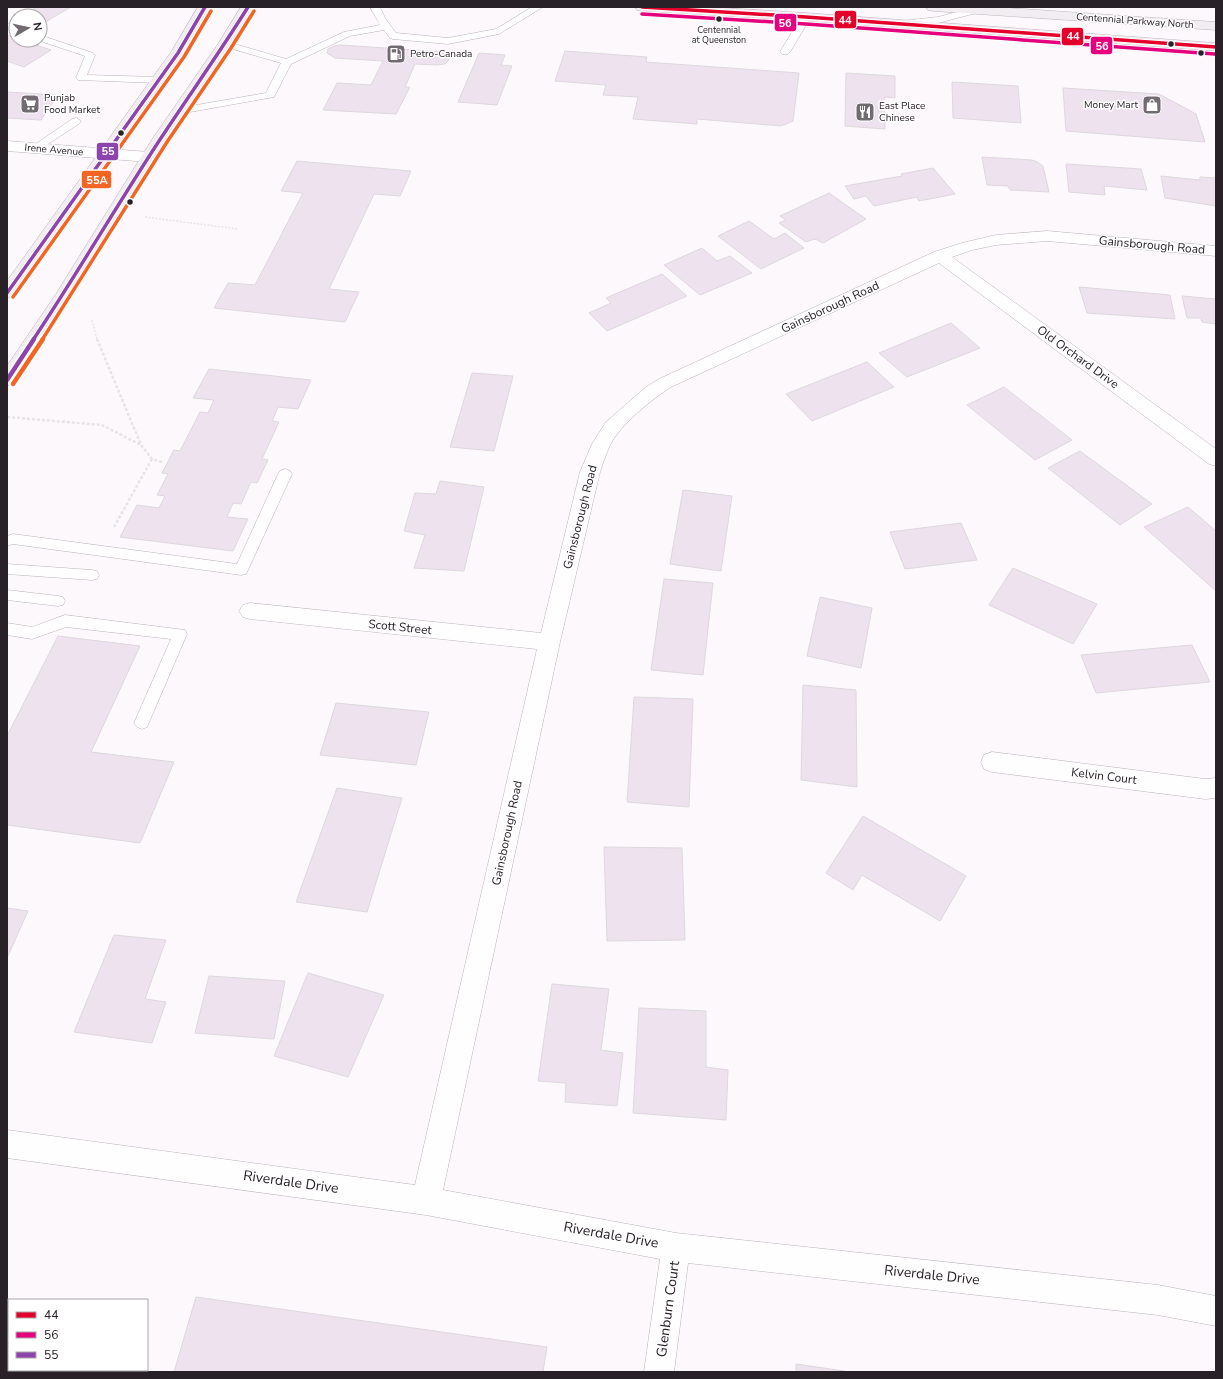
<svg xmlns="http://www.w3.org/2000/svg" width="1223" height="1379" font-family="'Nunito Sans',sans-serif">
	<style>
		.building { fill: #eee2ee; stroke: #ded8dd }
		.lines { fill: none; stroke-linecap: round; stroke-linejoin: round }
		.service-casing { stroke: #b9b4b9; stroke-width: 1 }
		.minor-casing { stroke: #b9b4b9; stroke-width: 1 }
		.primary-casing { stroke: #bdb3bd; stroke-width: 1 }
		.path-far1 { stroke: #e6e4e6; stroke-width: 1.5; stroke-dasharray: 2 1.5; stroke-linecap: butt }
		.path { stroke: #e6e4e6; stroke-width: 2.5; stroke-dasharray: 3 2; stroke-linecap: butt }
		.service { fill: #fffeff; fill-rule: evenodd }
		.minor { fill: #fffeff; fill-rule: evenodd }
		.primary { fill: #f1edf1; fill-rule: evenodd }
		.bus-1-casing { stroke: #fff; stroke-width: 5.5 }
		.bus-2-casing { stroke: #fff; stroke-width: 5.5 }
		.bus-3-far1-casing { stroke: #fff; stroke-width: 5.5 }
		.bus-3-casing { stroke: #fff; stroke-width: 8 }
		.bus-4-far1-casing { stroke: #fff; stroke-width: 5.5 }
		.bus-4-casing { stroke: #fff; stroke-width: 8 }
		.bus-1 { stroke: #e4002b; stroke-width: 3.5 }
		.bus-2 { stroke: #e5007d; stroke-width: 3.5 }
		.bus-3-far1 { stroke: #8e44ad; stroke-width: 3.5 }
		.bus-3 { stroke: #8e44ad; stroke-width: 4.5 }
		.bus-4-far1 { stroke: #f26522; stroke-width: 3.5 }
		.bus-4 { stroke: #f26522; stroke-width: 4.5 }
		.bus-dot { fill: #282128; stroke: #fff; stroke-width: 1.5 }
		.labels { text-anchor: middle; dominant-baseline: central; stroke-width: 3; stroke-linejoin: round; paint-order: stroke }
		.far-bus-label { font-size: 9px; fill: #282128; stroke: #fff }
		.far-street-label { font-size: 10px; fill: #282128; stroke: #fff }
		.far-poi-label { font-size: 10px; fill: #282128; stroke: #fff; text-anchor: start }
		.street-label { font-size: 12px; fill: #282128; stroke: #fff }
		.near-street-label { font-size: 14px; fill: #282128; stroke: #fff }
		.line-badge { stroke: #fff; stroke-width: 1.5 }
		.badge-label { font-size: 11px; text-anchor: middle; font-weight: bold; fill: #fff }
	</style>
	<rect width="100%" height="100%" fill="#fcf8fc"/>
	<g class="building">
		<polygon points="37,7 71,7 40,25 40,16 21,16"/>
		<polygon points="7,35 16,38 16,40 21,40 51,50 24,67 7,61"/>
		<polygon points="341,45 444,52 448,56 449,60 445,64 436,65 415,64 405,87 410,87 396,114 323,110 337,83 371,85 383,61 335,58 327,53 328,49 334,46"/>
		<polygon points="565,51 647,57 646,62 799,73 793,121 781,126 697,119 697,124 633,119 638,97 603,95 606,85 555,81"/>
		<polygon points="479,53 505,55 501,65 512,66 497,105 458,102"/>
		<polygon points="846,73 895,76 895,98 884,97 885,129 845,126"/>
		<polygon points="952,82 1018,86 1021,123 953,118"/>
		<polygon points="1063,88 1159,94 1196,114 1205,142 1066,131"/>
		<polygon points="7,92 58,95 41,120 7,118"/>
		<polygon points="982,157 1032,160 1037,162 1043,166 1049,192 1010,190 1008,186 987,185"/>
		<polygon points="297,161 411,171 400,196 374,194 329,289 359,292 345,322 214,308 228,283 255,285 303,193 281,191"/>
		<polygon points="1066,164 1141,169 1147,190 1104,186 1105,195 1069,192"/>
		<polygon points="933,168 955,194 919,201 917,197 874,206 866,196 854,199 845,186 902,176 901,174"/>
		<polygon points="1161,176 1200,180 1200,177 1216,178 1216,206 1165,198"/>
		<polygon points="829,193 866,219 823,243 815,239 806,242 779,223 786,220 780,216"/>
		<polygon points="749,221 774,239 785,233 804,248 761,269 718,236"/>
		<polygon points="702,248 717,261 730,256 752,273 700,295 664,265"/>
		<polygon points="662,274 687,296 607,331 589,313 611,303 606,298"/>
		<polygon points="1079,287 1170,295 1175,319 1087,313"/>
		<polygon points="1182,296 1216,299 1216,324 1202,322 1201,318 1187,318"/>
		<polygon points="951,323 980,348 907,377 879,353"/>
		<polygon points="867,362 894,387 812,421 786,394"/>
		<polygon points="209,369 311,380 298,409 278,407 272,421 279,422 262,459 268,460 257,483 251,482 241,504 233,503 227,517 248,519 233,551 120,537 137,505 159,508 165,496 157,495 168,474 162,473 174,450 180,451 200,412 208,413 214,400 193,398"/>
		<polygon points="472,373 513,376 494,451 450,447"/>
		<polygon points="1004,387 1072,440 1035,460 967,405"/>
		<polygon points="1080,451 1152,504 1120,525 1048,468"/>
		<polygon points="440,481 484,487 464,571 414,568 425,535 404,531 415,493 436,494"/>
		<polygon points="683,490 732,496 721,571 670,564"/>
		<polygon points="1188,507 1216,531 1216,591 1144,527"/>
		<polygon points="961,523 977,560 905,569 890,532"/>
		<polygon points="1013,568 1097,604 1073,644 989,605"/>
		<polygon points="664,579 713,583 703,675 651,670"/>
		<polygon points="820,597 872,608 861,668 807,656"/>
		<polygon points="58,636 140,646 91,752 174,762 140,843 7,825 7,736"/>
		<polygon points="1192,645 1210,682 1096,693 1081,655"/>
		<polygon points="803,685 856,690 857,787 801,780"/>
		<polygon points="634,697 693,699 689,807 627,802"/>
		<polygon points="336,703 429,712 416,765 320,755"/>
		<polygon points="337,788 402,798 367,912 296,902"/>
		<polygon points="863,816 966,876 940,921 862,875 853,890 826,873"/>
		<polygon points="604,847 682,848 685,940 607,941"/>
		<polygon points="7,908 28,911 7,958"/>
		<polygon points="114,935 166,940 145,999 166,1002 152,1043 74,1032"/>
		<polygon points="308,973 384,995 348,1077 274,1056"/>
		<polygon points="209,976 285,981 274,1039 195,1033"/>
		<polygon points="552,984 609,989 601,1050 623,1053 617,1106 565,1102 566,1083 538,1081"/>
		<polygon points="639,1008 706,1011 706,1067 728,1070 726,1120 633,1113"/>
		<polygon points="196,1297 547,1347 543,1372 174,1372"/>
		<polygon points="796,1364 851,1372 796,1372"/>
	</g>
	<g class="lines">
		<defs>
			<g id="service">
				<polygon points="370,7 380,7 385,18 396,33 448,38 496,29 532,7 543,7 499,34 448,44 393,39 390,38 384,30 350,36 291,64 274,97 179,114 174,111 179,108 266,93 281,63 222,46 220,44 222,42 228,42 286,59 344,32 380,25"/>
				<polygon points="972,7 982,7 980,12 938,23 901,27 896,24 901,21 938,17 972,8"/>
				<polygon points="806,14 811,17 790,52 788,54 782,54 780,52 801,17"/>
				<polygon points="7,23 16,26 16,32 7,29"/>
				<polygon points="40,35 93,53 95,55 87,75 158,77 163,80 158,83 78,80 76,78 85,56 37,40 40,40"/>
				<polygon points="76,118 81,121 80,123 39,150 35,151 30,148 72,119"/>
				<polygon points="285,469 290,471 292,474 248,570 246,574 241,575 13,544 7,546 7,536 13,534 237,564 278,474 280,471"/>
				<polygon points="7,564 92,570 97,571 99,575 97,579 92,580 7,574"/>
				<polygon points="7,590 58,596 63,597 65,601 63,605 58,606 7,600"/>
				<polygon points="65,615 185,630 187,634 147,727 142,729 137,727 134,723 171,639 66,627 32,639 7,635 7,623 32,627"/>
			</g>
			<g id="minor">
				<polygon points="7,141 149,152 154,154 157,157 154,160 149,162 7,151"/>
				<path d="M1047,231L1216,246V256L1047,241L996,245L972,250L952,257L1216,449V466L1209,464L939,263L671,387C652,399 620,425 610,445C606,454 603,463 600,472L560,642L443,1190L676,1233L1158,1285L1216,1296V1326L1158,1315L688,1263L674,1372H644L660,1259L426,1215L7,1158V1130L415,1185L537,649L250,619L243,617L239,611L243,605L250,603L541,633L580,472L592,444L606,422L646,387L659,379L934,252L962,243L996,235Z"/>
				<polygon points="992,752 1205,779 1216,778 1216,798 1205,799 992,772 984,769 981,762 984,755"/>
			</g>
			<g id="primary">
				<polygon points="198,7 212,7 185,53 13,297 7,298 7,281 171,52"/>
				<polygon points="241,7 255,7 232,44 169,138 73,294 13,384 7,386 7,366 56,294 153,138 218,44"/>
				<polygon points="635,7 708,7 806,13 1216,43 1216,51 806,21 642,11 637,10"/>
				<polygon points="926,7 993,7 1216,22 1216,30 933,11 928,10"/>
			</g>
		</defs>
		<use href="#service" class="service-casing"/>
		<use href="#minor" class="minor-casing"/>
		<use href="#primary" class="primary-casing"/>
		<g class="path-far1">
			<polyline points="145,217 238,229"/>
			<polyline points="92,320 97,340"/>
		</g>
		<g class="path">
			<polyline points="97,339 141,445 152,459 162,462"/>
			<polyline points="7,417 102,425 141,445"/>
			<polyline points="114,527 152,459"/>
		</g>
		<use href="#service" class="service"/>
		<use href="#minor" class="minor"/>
		<use href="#primary" class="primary"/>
		<defs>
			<polyline id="bus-1" points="642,7 806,17 1216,47"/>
			<polyline id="bus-2" points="642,14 806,24 1215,54"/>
			<g id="bus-3-far1">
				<polyline points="7,293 178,53 205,7"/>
				<path d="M33,340C77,274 117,205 161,138C190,94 220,52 248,7"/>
			</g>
			<polyline id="bus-3" points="7,380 34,339"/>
			<g id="bus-4-far1">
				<polyline points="13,297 184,57 211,11"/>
				<polyline points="42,340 167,142 231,48 254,11"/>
			</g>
			<polyline id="bus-4" points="13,384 43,339"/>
		</defs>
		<use href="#bus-1" class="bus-1-casing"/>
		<use href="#bus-2" class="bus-2-casing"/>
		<use href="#bus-3-far1" class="bus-3-far1-casing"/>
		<use href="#bus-3" class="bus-3-casing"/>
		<use href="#bus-4-far1" class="bus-4-far1-casing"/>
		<use href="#bus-4" class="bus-4-casing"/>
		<use href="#bus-1" class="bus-1"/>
		<use href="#bus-2" class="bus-2"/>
		<use href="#bus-3-far1" class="bus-3-far1"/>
		<use href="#bus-3" class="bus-3"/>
		<use href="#bus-4-far1" class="bus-4-far1"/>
		<use href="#bus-4" class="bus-4"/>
	</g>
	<defs>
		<symbol id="fuel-square" viewBox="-11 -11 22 22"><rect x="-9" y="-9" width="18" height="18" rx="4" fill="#726c72" stroke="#fff"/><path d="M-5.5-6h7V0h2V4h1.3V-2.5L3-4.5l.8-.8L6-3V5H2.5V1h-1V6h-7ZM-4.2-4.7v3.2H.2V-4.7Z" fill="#fff"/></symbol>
		<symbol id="supermarket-square" viewBox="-11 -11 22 22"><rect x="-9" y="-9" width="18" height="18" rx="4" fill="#726c72" stroke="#fff"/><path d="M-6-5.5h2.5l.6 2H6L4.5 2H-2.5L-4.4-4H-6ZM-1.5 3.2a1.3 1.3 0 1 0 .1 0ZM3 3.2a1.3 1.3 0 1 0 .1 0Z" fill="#fff"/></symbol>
		<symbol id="shop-square" viewBox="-11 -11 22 22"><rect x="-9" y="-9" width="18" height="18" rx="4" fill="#726c72" stroke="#fff"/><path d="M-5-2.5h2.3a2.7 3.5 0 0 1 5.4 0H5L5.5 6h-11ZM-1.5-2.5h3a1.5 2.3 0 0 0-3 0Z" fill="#fff"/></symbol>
		<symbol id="restaurant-square" viewBox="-11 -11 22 22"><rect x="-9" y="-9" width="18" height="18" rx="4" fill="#726c72" stroke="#fff"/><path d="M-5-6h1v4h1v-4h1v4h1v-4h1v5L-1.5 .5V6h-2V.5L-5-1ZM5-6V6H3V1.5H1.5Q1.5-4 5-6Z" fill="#fff"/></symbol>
	</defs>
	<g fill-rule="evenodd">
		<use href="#fuel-square" x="385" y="43" width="22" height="22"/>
		<use href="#supermarket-square" x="19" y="93" width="22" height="22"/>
		<use href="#shop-square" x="1141" y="94" width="22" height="22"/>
		<use href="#restaurant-square" x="854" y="101" width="22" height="22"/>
	</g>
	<g class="bus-dot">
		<circle cx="719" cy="19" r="3.5"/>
		<circle cx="1171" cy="44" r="3.5"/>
		<circle cx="1201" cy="53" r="3.5"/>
		<circle cx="121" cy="133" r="3.5"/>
		<circle cx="130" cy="202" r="3.5"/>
	</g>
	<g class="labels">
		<g class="far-bus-label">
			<text x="719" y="30">Centennial<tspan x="719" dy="10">at Queenston</tspan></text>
		</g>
		<g class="far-street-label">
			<text transform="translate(1135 21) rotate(4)">Centennial Parkway North</text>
			<text transform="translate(54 150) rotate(5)">Irene Avenue</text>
		</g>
		<g class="far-poi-label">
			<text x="410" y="54">Petro-Canada</text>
			<text x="44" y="98">Punjab<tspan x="44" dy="12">Food Market</tspan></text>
			<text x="1138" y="105" text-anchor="end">Money Mart</text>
			<text x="879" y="106">East Place<tspan x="879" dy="12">Chinese</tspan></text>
		</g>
		<g class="street-label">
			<text transform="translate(1152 245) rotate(5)">Gainsborough Road</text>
			<text transform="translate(830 307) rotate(-25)">Gainsborough Road</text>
			<text transform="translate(1078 357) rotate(36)">Old Orchard Drive</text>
			<text transform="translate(580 517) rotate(-76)">Gainsborough Road</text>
			<text transform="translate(400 627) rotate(6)">Scott Street</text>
			<text transform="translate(1104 776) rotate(7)">Kelvin Court</text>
			<text transform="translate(507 833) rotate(-78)">Gainsborough Road</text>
		</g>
		<g class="near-street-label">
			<text transform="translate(291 1182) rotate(8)">Riverdale Drive</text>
			<text transform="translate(611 1235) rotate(10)">Riverdale Drive</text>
			<text transform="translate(932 1275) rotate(6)">Riverdale Drive</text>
			<text transform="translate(668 1309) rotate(-82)">Glenburn Court</text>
		</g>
	</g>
	<g class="line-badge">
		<rect x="834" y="10" width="23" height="19" rx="4" fill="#e4002b"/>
		<rect x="774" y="13" width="23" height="19" rx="4" fill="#e5007d"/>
		<rect x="1061" y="27" width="23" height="19" rx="4" fill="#e4002b"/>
		<rect x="1090" y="36" width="23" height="19" rx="4" fill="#e5007d"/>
		<rect x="96" y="142" width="23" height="19" rx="4" fill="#8e44ad"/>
		<rect x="81" y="170" width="31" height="19" rx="4" fill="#f26522"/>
	</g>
	<g class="badge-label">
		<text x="845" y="24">44</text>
		<text x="785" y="27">56</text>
		<text x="1073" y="40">44</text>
		<text x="1102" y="50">56</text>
		<text x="108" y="155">55</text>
		<text x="97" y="184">55A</text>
	</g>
	<rect width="1223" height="1379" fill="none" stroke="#282128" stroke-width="16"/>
	<rect x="8" y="1299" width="140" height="72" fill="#ffffff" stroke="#a9a6a9"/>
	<rect x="16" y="1312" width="20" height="6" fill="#e4002b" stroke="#a9a6a9"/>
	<text x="44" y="1319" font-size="12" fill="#282128">44</text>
	<rect x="16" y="1332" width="20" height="6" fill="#e5007d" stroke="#a9a6a9"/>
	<text x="44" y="1339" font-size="12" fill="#282128">56</text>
	<rect x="16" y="1352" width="20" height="6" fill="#8e44ad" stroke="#a9a6a9"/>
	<text x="44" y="1359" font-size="12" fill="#282128">55</text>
	<g transform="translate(28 28) rotate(81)"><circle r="19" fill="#ffffff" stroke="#a9a6a9"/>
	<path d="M0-3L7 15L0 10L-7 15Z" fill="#726c72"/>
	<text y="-6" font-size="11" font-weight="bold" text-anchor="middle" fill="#282128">N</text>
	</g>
</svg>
